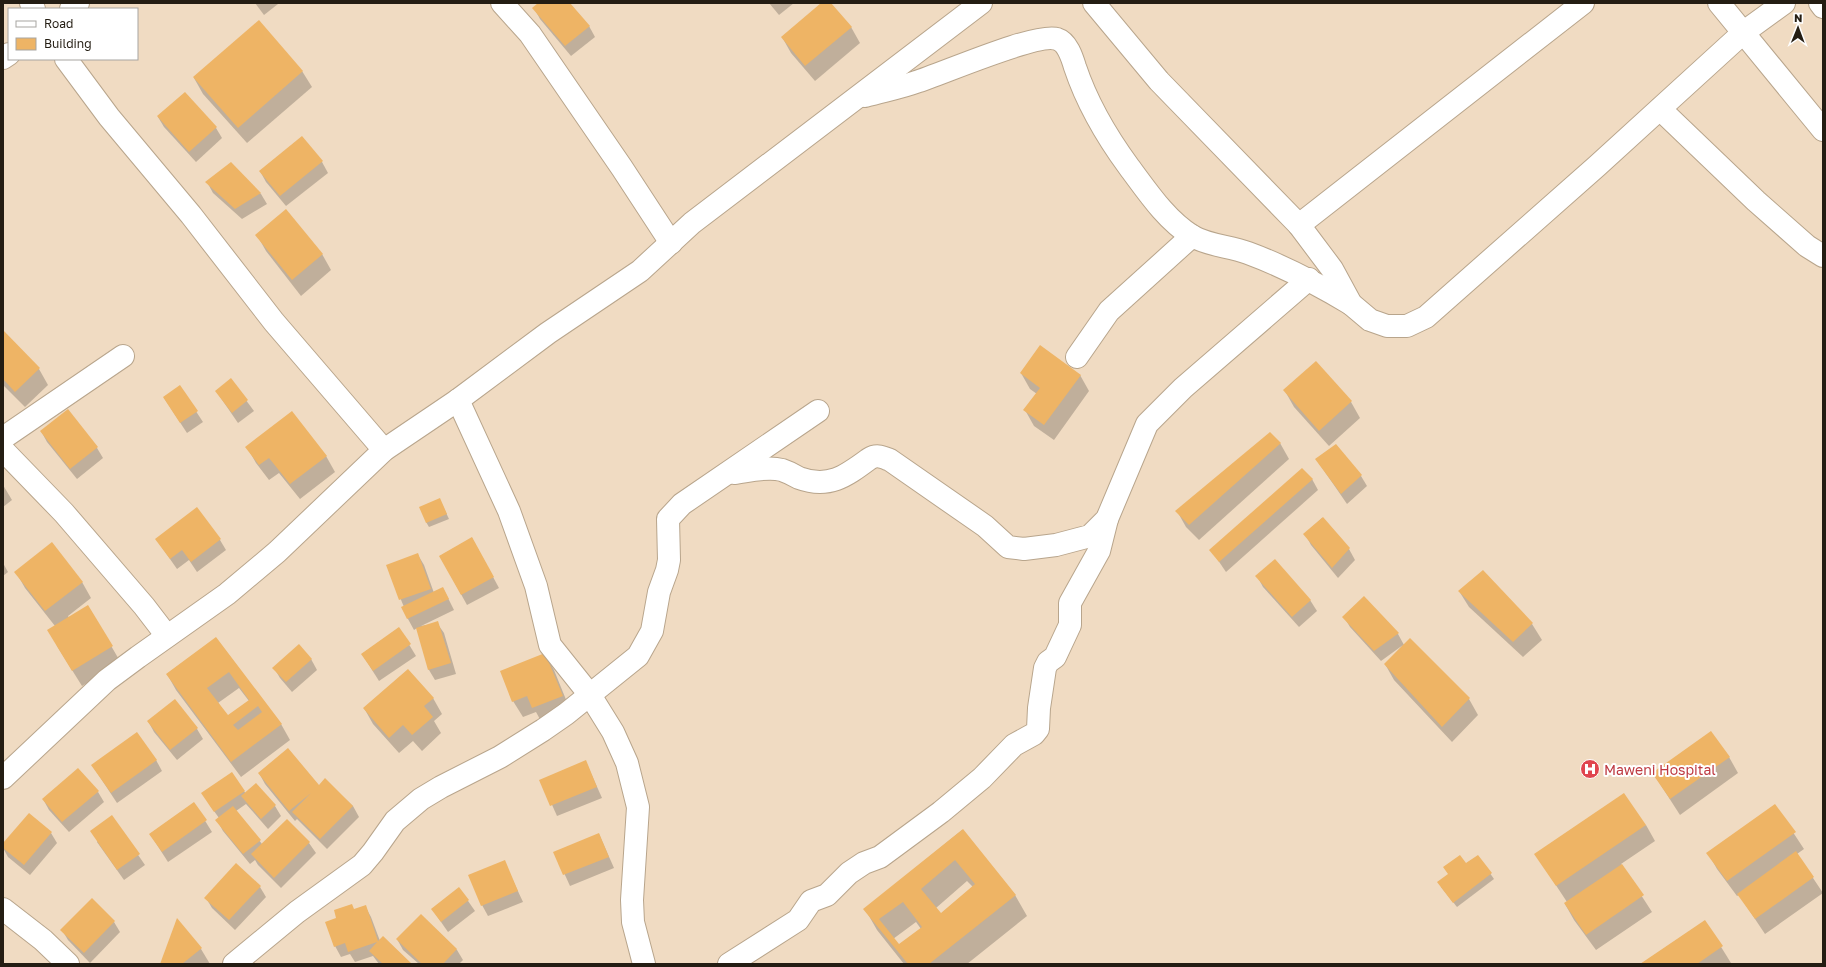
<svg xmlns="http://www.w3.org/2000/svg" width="1826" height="967" font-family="'Golos Text',sans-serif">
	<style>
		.shadow { fill: #0003; fill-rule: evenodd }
		.building { fill: #eeb465; fill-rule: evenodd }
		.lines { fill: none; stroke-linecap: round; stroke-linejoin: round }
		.minor-casing { stroke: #b8a58c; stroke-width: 24 }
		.tertiary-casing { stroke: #b8a58c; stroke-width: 24 }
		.minor { stroke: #fff; stroke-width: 22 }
		.tertiary { stroke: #fff; stroke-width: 22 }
		.labels { text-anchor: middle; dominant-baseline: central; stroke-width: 4; stroke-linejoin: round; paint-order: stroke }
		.health-label { font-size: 14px; fill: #be3a42; stroke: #fff; text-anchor: start }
	</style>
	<rect width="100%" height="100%" fill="#f0dbc2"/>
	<g class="shadow">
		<polygon points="255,3 277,3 278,4 264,15"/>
		<polygon points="540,3 569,3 589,26 595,37 571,56 540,19 534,8"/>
		<polygon points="769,3 794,3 779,15"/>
		<polygon points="823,3 830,3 851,27 860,43 815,81 791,53 782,37"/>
		<polygon points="302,71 312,87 247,143 203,94 194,78"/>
		<polygon points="185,93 216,128 222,138 196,162 164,127 158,117"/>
		<polygon points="302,137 322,162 328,173 286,206 266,182 260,171"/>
		<polygon points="231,164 261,194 267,204 242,219 213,193 207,182"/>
		<polygon points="257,235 322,254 331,270 301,296 266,251"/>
		<polygon points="3,331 39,369 48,385 25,407 3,385"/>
		<polygon points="1316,363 1351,402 1360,418 1329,446 1294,407 1285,391"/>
		<polygon points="1021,373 1080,375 1089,391 1054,440 1034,426 1025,410 1037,394 1030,389"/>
		<polygon points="231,380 254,411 238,423 216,391"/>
		<polygon points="180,387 203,422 187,433 164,398"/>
		<polygon points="41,431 97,448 103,458 77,479 47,442"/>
		<polygon points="1280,443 1289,459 1199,540 1186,527 1177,511"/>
		<polygon points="1336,445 1361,476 1367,486 1347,504 1316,459"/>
		<polygon points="247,447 326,456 335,472 300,499 279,473 269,480 256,463"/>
		<polygon points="1312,479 1318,490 1226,572 1211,550"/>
		<polygon points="3,485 12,500 3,507"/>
		<polygon points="442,504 449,519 429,527 426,522"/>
		<polygon points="1322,518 1349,549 1355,560 1338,578 1311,545 1305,534"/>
		<polygon points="472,538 499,588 467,605 440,556"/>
		<polygon points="156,539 220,540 226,550 197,572 189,560 177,569"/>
		<polygon points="418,555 424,565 434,593 443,588 454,610 421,626 437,623 444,633 456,674 435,680 429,670 417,628 414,630 402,608 404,607 387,566"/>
		<polygon points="3,563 8,572 3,576"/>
		<polygon points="16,572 82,582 91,598 68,616 69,618 88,606 121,663 82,686 57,646 55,626 25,588"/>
		<polygon points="1257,576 1310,600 1317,611 1299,627 1263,587"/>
		<polygon points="1459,591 1532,624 1542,640 1523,657 1469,607"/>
		<polygon points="1344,617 1398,634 1404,645 1469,699 1478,715 1452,742 1394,680 1385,664 1403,645 1381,661 1350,627"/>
		<polygon points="399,628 416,656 379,681 362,654"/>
		<path d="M216,638L281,724L290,740L241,777L176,690L167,674ZM239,688L249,701L228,717L218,703Z"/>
		<polygon points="545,654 554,670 571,712 542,723 536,712 523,717 513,701"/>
		<polygon points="311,659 317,670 292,692 280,678 274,668"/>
		<polygon points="433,698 442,714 434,721 441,733 422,751 413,741 399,753 373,724 364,708"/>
		<polygon points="148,721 197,729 203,739 177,760 154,732"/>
		<polygon points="1729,757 1738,773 1680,815 1653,773"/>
		<polygon points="156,760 162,771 117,803 92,765"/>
		<polygon points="586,762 602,798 557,816 541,780"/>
		<polygon points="259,773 319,787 325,780 353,806 359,817 327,849 297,819 295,821 265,784"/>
		<polygon points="232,774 246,794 275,806 281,816 268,829 246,804 236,811 262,844 309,843 316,853 281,888 258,865 255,860 250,864 223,831 217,820 219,818 209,804"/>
		<polygon points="98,792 104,802 69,832 49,810 43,799"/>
		<polygon points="194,803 212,832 168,862 150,834"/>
		<polygon points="1775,805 1804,849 1797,854 1823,893 1765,934 1739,895 1737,896 1717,869 1708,853"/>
		<polygon points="112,817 145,865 124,880 97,842"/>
		<polygon points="1646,825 1655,841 1621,864 1652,912 1596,950 1574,920 1565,904 1567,902 1536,855"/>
		<path d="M962,830L1015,895L1027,916L967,964H904L877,930L865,909ZM967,881L973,887L941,914L936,908ZM916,922L921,929L898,946L893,939Z"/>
		<polygon points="51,833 57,843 30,875 8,857 3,848 3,845"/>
		<polygon points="599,834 614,868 570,886 555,853"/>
		<polygon points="1478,856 1494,879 1457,907 1441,887 1449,874"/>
		<polygon points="504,861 523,902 488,916 482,905"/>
		<polygon points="260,887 266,897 235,930 212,908 206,898"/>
		<polygon points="459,888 475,911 448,932 432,909"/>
		<polygon points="92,900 114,922 120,932 90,963 68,940 62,930"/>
		<polygon points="365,906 371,917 380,941 411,964 379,964 373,956 355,962 350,954 341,957 335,946 354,910"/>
		<polygon points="421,915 457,950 463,960 459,964 419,964 403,950 397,939"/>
		<polygon points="177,920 201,949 210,964 161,964"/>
		<polygon points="1705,921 1731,963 1729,964 1641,964"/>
	</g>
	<g class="building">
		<polygon points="538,3 570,3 590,26 565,46 532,8"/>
		<polygon points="821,3 831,3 852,27 805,66 781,37"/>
		<polygon points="259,20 303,71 238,128 193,77"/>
		<polygon points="185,92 217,127 189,152 157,116"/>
		<polygon points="302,136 323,161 280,196 259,171"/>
		<polygon points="231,162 261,193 235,209 205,182"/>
		<polygon points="286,209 323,254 292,280 255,235"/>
		<polygon points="3,330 40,368 15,392 3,379"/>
		<polygon points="1040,345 1081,375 1044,425 1023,410 1040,388 1020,373"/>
		<polygon points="1316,361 1352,401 1319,431 1283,390"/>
		<polygon points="231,378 248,400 232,413 215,391"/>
		<polygon points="180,385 198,411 180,423 163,397"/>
		<polygon points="68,409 98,447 70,469 40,431"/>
		<polygon points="292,411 327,456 290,484 269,458 259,465 245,447"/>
		<polygon points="1270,432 1281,443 1189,525 1175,511"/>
		<polygon points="1336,444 1362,475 1341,494 1315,459"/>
		<polygon points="1302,468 1313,479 1219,562 1209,550"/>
		<polygon points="440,498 447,514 426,523 419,507"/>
		<polygon points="197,507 221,539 191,562 182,550 170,559 155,539"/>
		<polygon points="1323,517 1350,548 1332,568 1303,534"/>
		<polygon points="472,537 494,577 461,595 439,556"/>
		<polygon points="52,542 83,582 45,611 14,572"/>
		<polygon points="418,553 431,589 399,600 386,565"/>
		<polygon points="1275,559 1311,600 1292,617 1255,576"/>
		<polygon points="1483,570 1533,623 1513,642 1458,591"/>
		<polygon points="443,587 449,599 407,619 401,607"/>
		<polygon points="1364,596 1399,633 1374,651 1342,617"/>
		<polygon points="88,605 113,646 72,671 47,630"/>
		<polygon points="438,621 451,663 428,670 416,628"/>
		<polygon points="399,627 411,644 373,671 361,654"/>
		<path d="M216,637L282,724L231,762L166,674ZM229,672L249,700L228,715L207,688ZM258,706L262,712L238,730L233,725Z"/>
		<polygon points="1410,638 1470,698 1442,727 1384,664"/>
		<polygon points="299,644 312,659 286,682 272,668"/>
		<polygon points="545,653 563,696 532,708 527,696 512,702 500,671"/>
		<polygon points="408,669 434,698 424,706 433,717 412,735 403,725 389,738 363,708"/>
		<polygon points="175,699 198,728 170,750 147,721"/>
		<polygon points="1711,731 1730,757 1670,799 1652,773"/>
		<polygon points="137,732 157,760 111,793 91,765"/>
		<polygon points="288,748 319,785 325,778 353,806 320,839 292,812 311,793 289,811 258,773"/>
		<polygon points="586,760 597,787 550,806 539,780"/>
		<polygon points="78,768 99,791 62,822 42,799"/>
		<polygon points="232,772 245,791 214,812 201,793"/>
		<polygon points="256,783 276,805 261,819 241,796"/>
		<polygon points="1624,793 1646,825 1556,886 1534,854"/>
		<polygon points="194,802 207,820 162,852 149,834"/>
		<polygon points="1775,804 1796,832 1727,881 1706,853"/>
		<polygon points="233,806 261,840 243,854 215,820"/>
		<polygon points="29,813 52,832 24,865 3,848 3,843"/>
		<polygon points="112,815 140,854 117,870 90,831"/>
		<polygon points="287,819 310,842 274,878 251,854"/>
		<path d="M963,829L1016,895L929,964H908L863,909ZM955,860L975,884L941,913L921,889ZM903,902L922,927L899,944L879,919Z"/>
		<polygon points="599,833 609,857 563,875 553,852"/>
		<polygon points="1796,851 1814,877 1755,919 1737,894"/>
		<polygon points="1460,855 1466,863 1478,855 1492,873 1453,903 1437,882 1448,874 1443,867"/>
		<polygon points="505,860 518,891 481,906 468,875"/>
		<polygon points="236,863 261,886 229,920 204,898"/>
		<polygon points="1622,864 1644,895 1586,935 1564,903"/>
		<polygon points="459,887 469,900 441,922 431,909"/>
		<polygon points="92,898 115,921 84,953 60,930"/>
		<polygon points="352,904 354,909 366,905 378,941 383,936 412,964 383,964 369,951 377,942 348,952 345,943 334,947 325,922 336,918 334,910"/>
		<polygon points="421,914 457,949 443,964 422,964 396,939"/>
		<polygon points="177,918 202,948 182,964 160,964"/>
		<polygon points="1705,920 1723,946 1697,964 1640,964"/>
	</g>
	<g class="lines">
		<defs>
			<g id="minor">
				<polyline points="31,3 34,9"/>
				<polyline points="502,3 530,34 622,168 671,243"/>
				<polyline points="1094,3 1159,81 1299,225 1332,269 1351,304 1370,320 1387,326 1407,326 1426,317 1597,166 1744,32 1784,3"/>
				<polyline points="1719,3 1823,130"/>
				<polyline points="71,9 78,3"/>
				<polyline points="3,58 9,54"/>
				<polyline points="66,59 109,117 191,215 274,322 384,450"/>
				<path d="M865,96C882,91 900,88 916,82C942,74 1037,32 1057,39C1067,42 1072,57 1075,67C1087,103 1107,137 1129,167C1147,191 1166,220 1192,236C1209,246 1230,246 1248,253C1286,267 1316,283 1351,304"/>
				<polyline points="1660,109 1756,201 1807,246 1823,256"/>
				<polyline points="1299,225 1583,3"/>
				<polyline points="1077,357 1109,311 1192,236"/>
				<polyline points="458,400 509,511 536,586 550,645 590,695 613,732 627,763 638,807 632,900 633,922 644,964"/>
				<polyline points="3,438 123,356"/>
				<polyline points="3,450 64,513 144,606 167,636"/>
				<path d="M734,473C749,471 767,466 782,470C788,472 794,475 799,478C829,489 846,476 869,459C877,454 882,457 890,460L985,526L1008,547L1024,549L1056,545L1090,536L1107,519L1147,424L1183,388L1309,279"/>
				<polyline points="3,778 107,680 138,657 227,594 277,552 384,450 458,400 548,333 640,271 692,223 981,3"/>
				<polyline points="3,909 43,940 68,964"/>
				<polyline points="234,964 297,912 362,865 373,852 395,821 421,799 441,787 500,757 543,730 566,714 638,656 652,631 659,592 667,570 669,560 668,519 682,504 818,411"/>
				<polyline points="729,964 798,920 811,901 827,895 849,873 864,863 880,857 941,812 982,778 1014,745 1034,734 1038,729 1039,708 1045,668 1048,662 1055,657 1070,625 1070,603 1099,551 1107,519"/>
			</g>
			<polyline id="tertiary" points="1820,3 1823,7"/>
		</defs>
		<use href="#minor" class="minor-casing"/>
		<use href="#tertiary" class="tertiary-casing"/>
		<use href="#minor" class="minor"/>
		<use href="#tertiary" class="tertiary"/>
	</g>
	<defs>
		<symbol id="hospital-disc" viewBox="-11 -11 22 22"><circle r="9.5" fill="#e0444e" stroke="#fff"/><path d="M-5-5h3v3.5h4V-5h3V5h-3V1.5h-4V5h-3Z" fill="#fff"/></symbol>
	</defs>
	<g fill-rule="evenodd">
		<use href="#hospital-disc" x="1579" y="758" width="22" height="22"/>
	</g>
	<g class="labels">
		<g class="health-label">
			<text x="1604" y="769">Maweni Hospital</text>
		</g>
	</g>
	<rect width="1826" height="967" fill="none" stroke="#241d13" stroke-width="8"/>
	<rect x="8" y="8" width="130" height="52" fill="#ffffff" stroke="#a7a5a1"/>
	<rect x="16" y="21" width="20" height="6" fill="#ffffff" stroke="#a7a5a1"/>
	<text x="44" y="28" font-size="12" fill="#241d13">Road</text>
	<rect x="16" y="38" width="20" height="12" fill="#eeb465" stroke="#a7a5a1"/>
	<text x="44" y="48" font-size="12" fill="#241d13">Building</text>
	<g transform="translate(1798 28) rotate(1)" stroke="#ffffff" stroke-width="3" paint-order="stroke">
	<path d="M0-3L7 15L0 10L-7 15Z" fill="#241d13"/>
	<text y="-6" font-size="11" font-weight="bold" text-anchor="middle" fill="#241d13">N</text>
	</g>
</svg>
